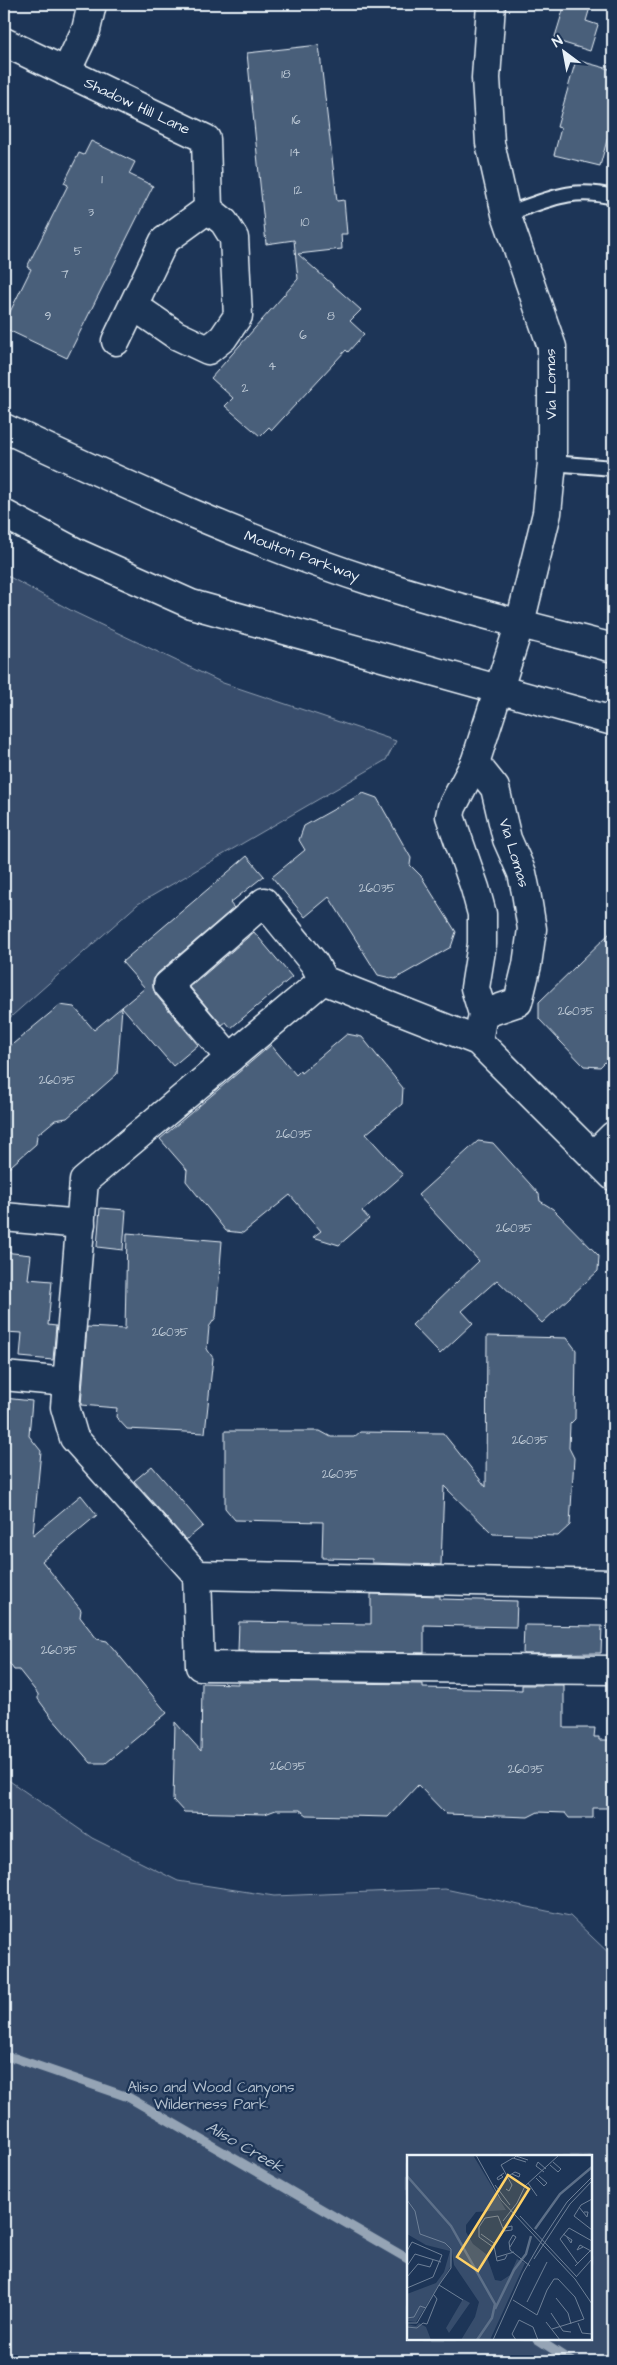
<svg xmlns="http://www.w3.org/2000/svg" width="617" height="2365" font-family="'Architects Daughter',sans-serif">
	<style>
		.green { fill: #374d6c; stroke: #909fb2; fill-rule: evenodd }
		.lines { fill: none; stroke-linecap: round; stroke-linejoin: round }
		.stream { stroke: #95a4b5; stroke-width: 9 }
		.building { fill: #495e7a; stroke: #e8f1f8 }
		.lane-casing { stroke: #e8f1f8; stroke-width: 18 }
		.street-casing { stroke: #e8f1f8; stroke-width: 31 }
		.secondary-casing { stroke: #e8f1f8; stroke-width: 31 }
		.primary-casing { stroke: #e8f1f8; stroke-width: 31 }
		.lane { stroke: #1d3557; stroke-width: 14 }
		.street { stroke: #1d3557; stroke-width: 28 }
		.secondary { stroke: #1d3557; stroke-width: 28 }
		.primary { stroke: #1d3557; stroke-width: 28 }
		.labels { text-anchor: middle; dominant-baseline: central; stroke-width: 4.5; stroke-linejoin: round; paint-order: stroke }
		.number-label { font-size: 12px; fill: #c0ccd8 }
		.street-label { font-size: 15px; fill: #e8f1f8; stroke: #1d3557 }
		.park-label { font-size: 15px; fill: #b3c0ce; stroke: #1d3557 }
		.water-label { font-size: 16px; font-style: italic; fill: #b7c4d1; stroke: #1d3557 }
		.inset-river { fill: none; stroke: #5d7089; stroke-width: 2.5 }
		.inset-road { fill: none; stroke: #6e8097; stroke-width: 1 }
		.view { fill: #ffd166; fill-opacity: 0.15; stroke: #ffd166; stroke-width: 2.5 }
		.inset-edge { fill: none; stroke: #e8f1f8; stroke-width: 2.5 }
	</style>
	<rect width="100%" height="100%" fill="#1d3557"/>
	<filter id="ink" filterUnits="userSpaceOnUse"><feTurbulence type="fractalNoise" baseFrequency=".02" numOctaves="2"/><feDisplacementMap in="SourceGraphic" scale="10" xChannelSelector="R" yChannelSelector="G"/><feConvolveMatrix kernelMatrix="1 2 1 2 8 2 1 2 1" color-interpolation-filters="sRGB"/></filter>
	<g filter="url(#ink)">
		<g class="green">
			<polygon points="4,574 74,612 223,683 396,741 386,760 138,904 4,1023"/>
			<path d="M4,1777L92,1838L178,1881L274,1896L445,1889L570,1916L613,1957V2361H4ZM408,2156H591V2339H408Z"/>
		</g>
		<g class="lines">
			<g class="stream">
				<polyline points="4,2057 15,2058 128,2097 408,2259"/>
				<polyline points="537,2339 571,2361"/>
			</g>
		</g>
		<g class="building">
			<polygon points="565,4 591,4 586,21 598,25 590,51 554,40"/>
			<polygon points="319,45 337,201 344,200 347,234 341,234 342,249 298,254 361,310 350,321 364,334 348,352 346,350 272,430 269,427 260,436 225,406 233,398 211,378 298,279 294,240 266,244 247,53"/>
			<polygon points="576,60 613,70 613,118 600,166 554,155 561,128 557,127"/>
			<polygon points="91,141 135,162 129,174 153,186 67,358 4,328 4,324 31,269 27,267 68,185 64,183 79,153 84,155"/>
			<polygon points="363,793 377,798 411,858 410,865 421,876 456,932 451,947 395,979 378,975 329,897 305,917 272,877 305,850 299,840 304,826"/>
			<polygon points="247,856 264,876 230,903 234,908 158,973 153,980 153,988 156,995 198,1045 173,1066 122,1007 117,1074 67,1118 55,1120 37,1135 36,1144 4,1172 4,1059 8,1048 60,1005 74,1007 94,1030 145,988 122,962"/>
			<polygon points="613,930 613,1054 600,1067 584,1066 539,1019 539,1002"/>
			<polygon points="254,932 292,977 231,1028 226,1022 222,1025 190,987"/>
			<polygon points="347,1034 362,1037 403,1088 402,1104 366,1134 403,1175 362,1211 369,1219 339,1245 313,1237 321,1231 290,1195 243,1233 226,1231 186,1181 187,1170 160,1139 271,1045 296,1075 300,1071 301,1073"/>
			<polygon points="478,1141 493,1143 539,1194 540,1201 553,1209 599,1256 598,1271 542,1323 497,1280 462,1311 473,1323 440,1354 412,1325 479,1261 418,1195"/>
			<polygon points="100,1208 126,1210 123,1250 97,1247"/>
			<polygon points="127,1233 222,1241 216,1317 209,1327 207,1349 213,1358 205,1433 127,1429 116,1417 117,1408 81,1405 87,1327 125,1329"/>
			<polygon points="4,1252 31,1255 28,1279 52,1281 48,1325 56,1326 53,1360 20,1357 22,1333 4,1332"/>
			<polygon points="487,1336 567,1338 576,1350 575,1419 570,1424 569,1448 574,1458 570,1525 558,1536 493,1534 444,1486 441,1565 372,1563 372,1559 322,1558 323,1522 235,1520 225,1508 225,1431 320,1431 331,1437 354,1437 360,1432 443,1433 486,1487"/>
			<polygon points="4,1398 32,1401 29,1436 41,1451 33,1535 81,1495 97,1515 42,1561 81,1610 80,1617 97,1639 107,1641 167,1713 106,1763 91,1763 52,1718 38,1699 38,1694 19,1670 14,1670 4,1656"/>
			<polygon points="152,1466 203,1526 186,1540 134,1481"/>
			<polygon points="371,1594 440,1596 440,1599 517,1601 516,1627 424,1625 424,1653 238,1651 239,1622 371,1624"/>
			<polygon points="524,1625 602,1626 601,1653 523,1654"/>
			<polygon points="238,1682 423,1684 423,1688 522,1690 522,1685 564,1685 564,1728 595,1728 594,1737 599,1737 599,1740 613,1740 613,1808 593,1808 593,1818 569,1818 565,1813 538,1812 528,1817 446,1814 418,1785 388,1817 307,1815 300,1810 276,1810 265,1814 184,1812 173,1800 175,1722 201,1751 202,1683 238,1684"/>
		</g>
		<g class="lines">
			<defs>
				<g id="lane">
					<path d="M506,214C546,201 570,186 613,197"/>
					<polyline points="552,463 613,468"/>
				</g>
				<g id="street">
					<polyline points="4,42 206,139 208,209"/>
					<polyline points="66,72 86,30 92,4"/>
					<polyline points="134,306 176,335 208,350 223,338 238,316 234,238 224,222 208,209"/>
					<polyline points="116,341 164,241 208,209"/>
					<polyline points="230,1058 168,985 264,902 314,963 323,980"/>
					<polyline points="593,1156 613,1136"/>
					<polyline points="613,1176 478,1041 323,980 84,1181 65,1407 74,1438 197,1575 200,1666 613,1670"/>
					<polyline points="4,1217 81,1224"/>
					<polyline points="4,1376 67,1382"/>
					<polyline points="197,1575 613,1584"/>
				</g>
				<g id="secondary">
					<polyline points="475,763 495,788 507,839 522,873 526,892 532,929 527,965 518,1002 483,1014"/>
					<polyline points="478,1041 483,1014 475,988 482,944 482,914 475,888 450,816 452,807 475,763 520,623 547,513 552,463 552,347 506,214 490,143 486,78 491,4"/>
				</g>
				<g id="primary">
					<path d="M4,428C126,485 248,542 377,583C454,608 534,627 613,648"/>
					<polyline points="4,514 79,554 191,604 613,721"/>
				</g>
			</defs>
			<use href="#lane" class="lane-casing"/>
			<use href="#street" class="street-casing"/>
			<use href="#secondary" class="secondary-casing"/>
			<use href="#primary" class="primary-casing"/>
			<use href="#lane" class="lane"/>
			<use href="#street" class="street"/>
			<use href="#secondary" class="secondary"/>
			<use href="#primary" class="primary"/>
		</g>
	</g>
	<g class="labels">
		<g class="number-label">
			<text x="286" y="74">18</text>
			<text x="296" y="120">16</text>
			<text x="295" y="152">14</text>
			<text x="102" y="179">1</text>
			<text x="298" y="190">12</text>
			<text x="91" y="212">3</text>
			<text x="305" y="222">10</text>
			<text x="78" y="251">5</text>
			<text x="65" y="274">7</text>
			<text x="48" y="316">9</text>
			<text x="331" y="316">8</text>
			<text x="303" y="335">6</text>
			<text x="272" y="366">4</text>
			<text x="245" y="388">2</text>
			<text x="377" y="888">26035</text>
			<text x="576" y="1011">26035</text>
			<text x="57" y="1080">26035</text>
			<text x="294" y="1134">26035</text>
			<text x="514" y="1228">26035</text>
			<text x="170" y="1332">26035</text>
			<text x="530" y="1440">26035</text>
			<text x="340" y="1474">26035</text>
			<text x="59" y="1650">26035</text>
			<text x="288" y="1766">26035</text>
			<text x="526" y="1769">26035</text>
		</g>
		<g class="street-label">
			<text transform="translate(137 106) rotate(25)">Shadow Hill Lane</text>
			<text transform="translate(551 384) rotate(-91)">Via Lomas</text>
			<text transform="translate(302 556) rotate(20)">Moulton Parkway</text>
			<text transform="translate(514 853) rotate(73)">Via Lomas</text>
		</g>
		<g class="park-label">
			<text x="211" y="2087">Aliso and Wood Canyons<tspan x="211" dy="17">Wilderness Park</tspan></text>
		</g>
		<g class="water-label">
			<text transform="translate(245 2147) rotate(30)">Aliso Creek</text>
		</g>
	</g>
	<g transform="translate(407 2155)">
		<rect width="185" height="185" fill="#1d3557"/>
		<path d="M0,0H66L99,55L69,57L59,70V77L66,89L79,99L88,125L94,126L103,120L110,104L118,108L83,185H54L68,162L72,147L47,110L45,97L44,111L9,167L0,166V139L29,128L37,117L43,96L19,90L0,79ZM56,144L63,148L42,178L39,173ZM12,168L19,172L24,185H0V169L9,171Z" fill="#374d6c"/>
		<path class="inset-river" d="M0,21L44,71L88,149L85,163L70,185M128,74L153,39L185,12M88,154L107,115L119,99L124,81"/>
		<path class="inset-road" d="M69,0L94,45L168,124L185,149M107,3L109,1L121,5M94,10L105,30L102,36L99,34M94,10L106,3L119,7M143,10L151,17L154,14L146,7M137,17L129,11L131,7L139,14M94,20L96,22L91,25L90,23L94,20L97,18M103,20L108,17L113,19L112,22L105,19M129,23L137,31L140,28L132,21M121,28L130,41M88,30L103,50M185,44L174,50L167,61L185,75M0,45L8,56L13,79L38,88L44,94V113L32,130M172,52L180,62L181,57H177M91,61L97,76L86,92L72,82V72L78,63ZM113,61L169,121M96,66L110,48L118,31L152,0M96,73L105,71V75L97,76M74,79L88,89M156,79L165,85L164,88L160,82M87,91L90,106L98,104L100,100M103,92L109,82L106,80L102,87L103,95L123,111M176,92L170,95L173,90L184,96L185,100M0,96L5,87L35,100L26,122L0,133M90,102L107,97M127,104L163,49L185,26M171,109L153,84L162,73L185,86M0,111L8,99L34,107M168,111L184,95M0,122L11,109L23,112L26,105M169,122L185,104M149,143L161,158L164,169M106,145L130,160L140,135L147,124H151L168,142L177,164L145,174M120,147L140,107M144,158L156,176L164,177M0,163L7,162L13,151L19,153M139,167L153,185M0,168H10L32,130L56,145M171,168L175,178L185,179M0,172L10,173L16,168L20,169L30,144L27,140M86,185L116,118L135,85L160,47L185,22M109,185L105,179L112,165L126,172L131,185"/>
		<path class="view" d="M101,20L122,34L71,116L50,102Z"/>
		<rect width="185" height="185" class="inset-edge"/>
	</g>
	<rect width="617" height="2365" fill="none" stroke="#1d3557" stroke-width="20"/>
	<rect x="10" y="10" width="597" height="2345" fill="none" stroke="#e8f1f8" stroke-width="2" filter="url(#ink)"/>
	<g transform="translate(564 52) rotate(328)" stroke="#1d3557" stroke-width="4" paint-order="stroke">
	<path d="M0-4L9 19L0 12L-9 19Z" fill="#e8f1f8"/>
	<text y="-8" font-size="14" font-weight="bold" text-anchor="middle" fill="#e8f1f8">N</text>
	</g>
</svg>
